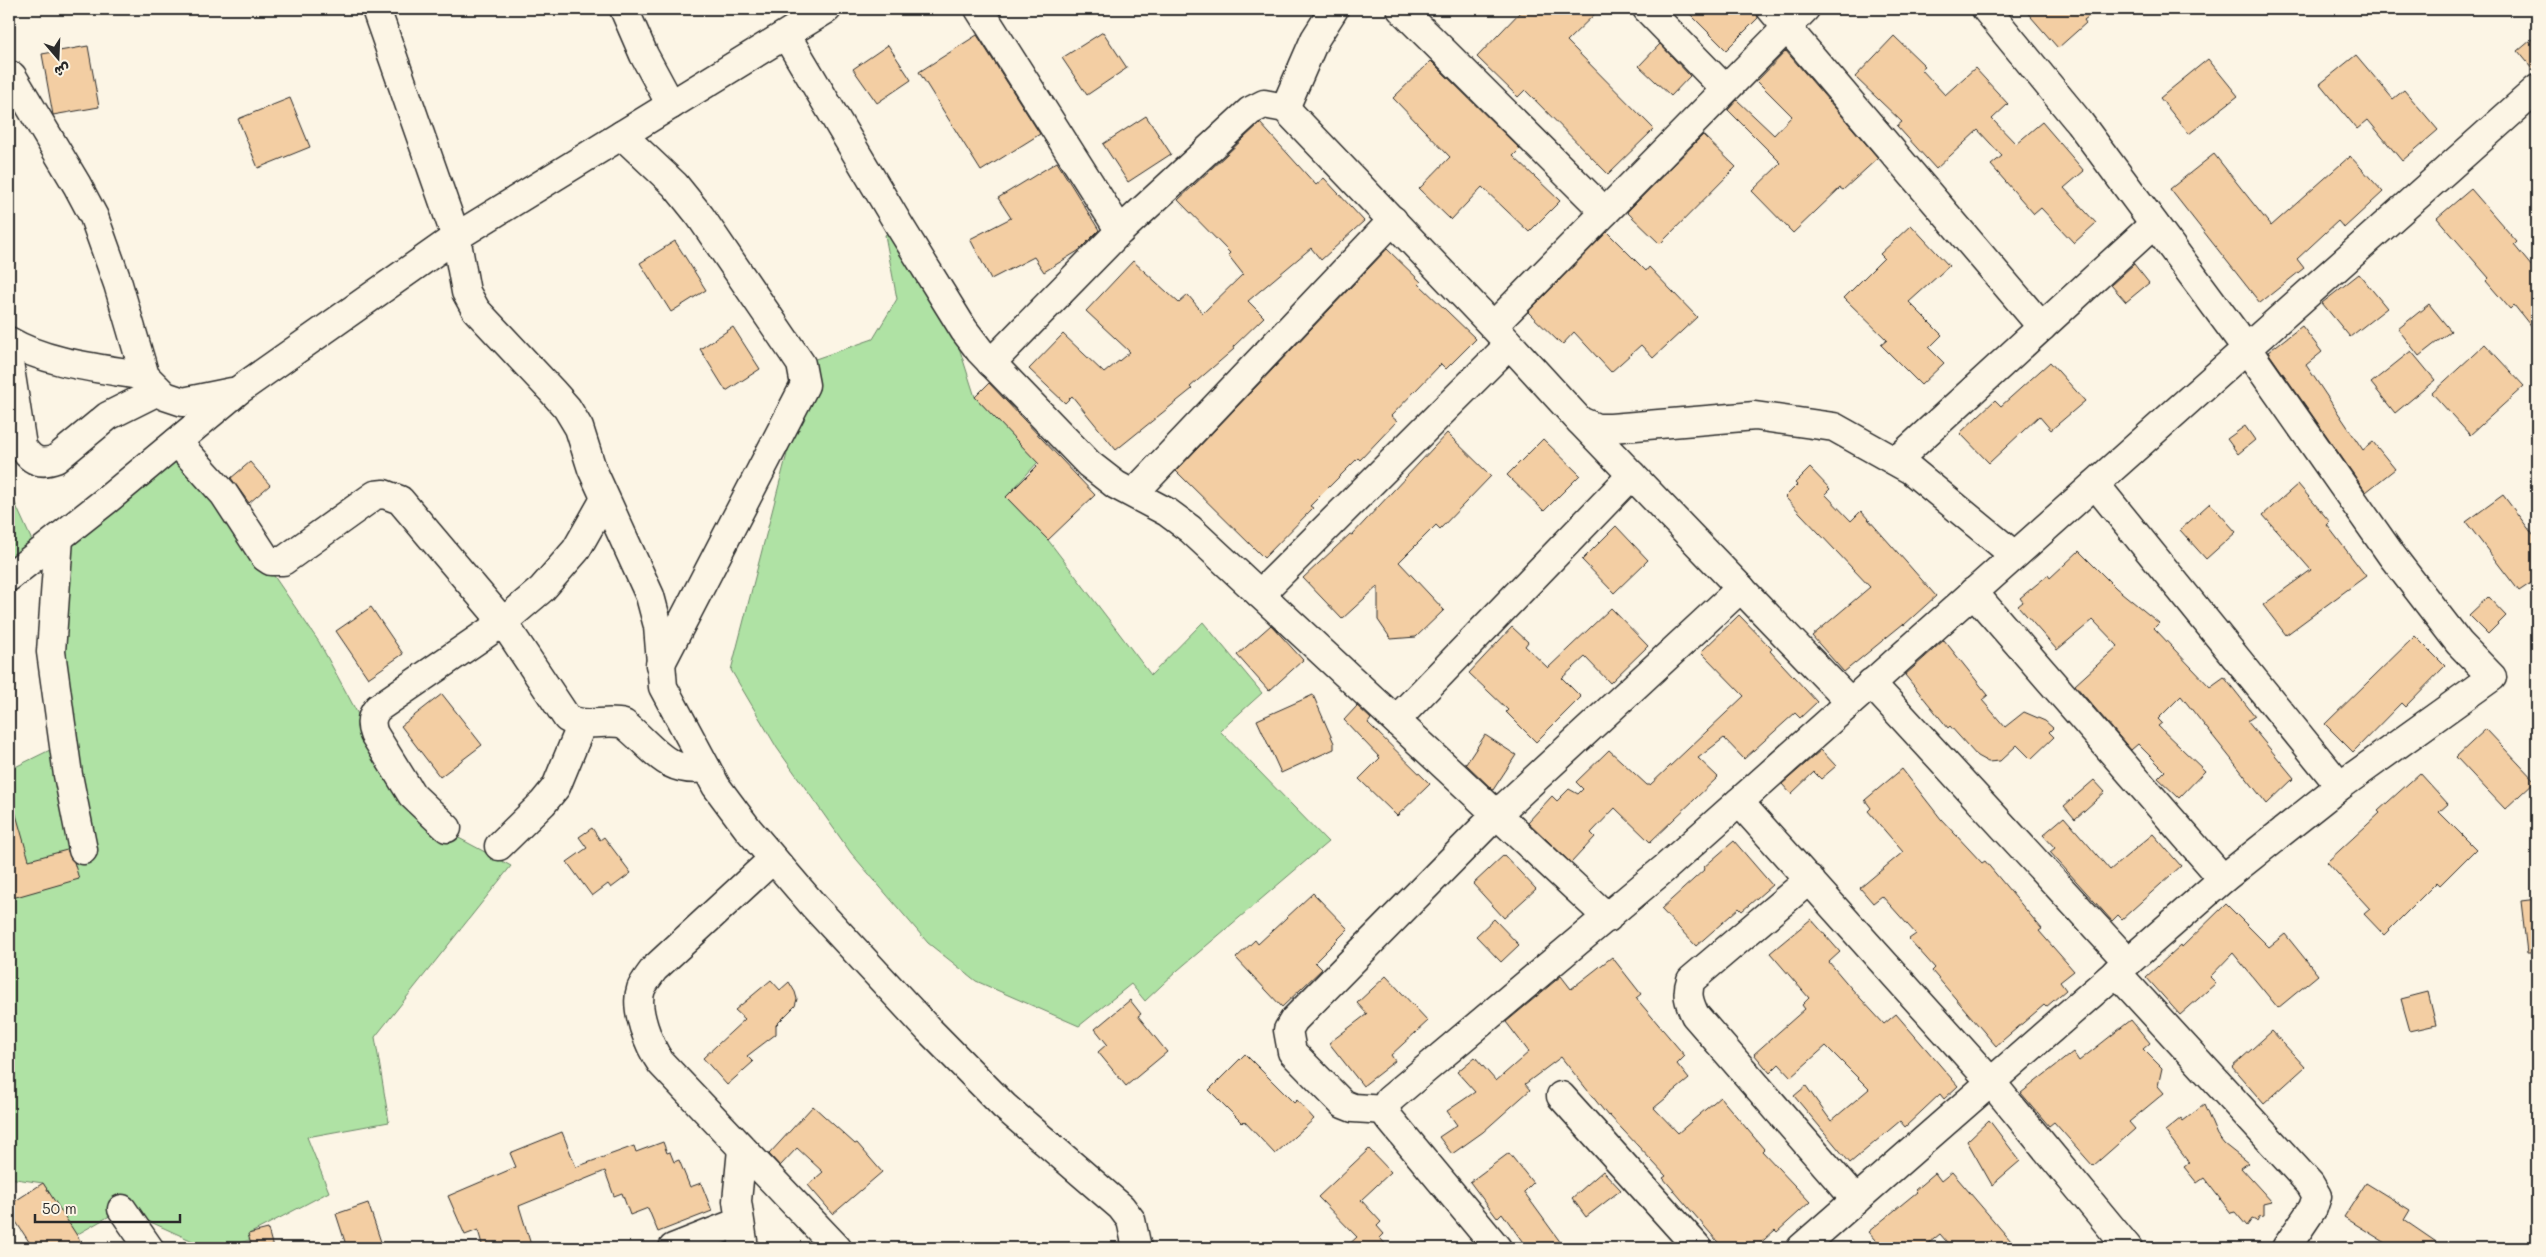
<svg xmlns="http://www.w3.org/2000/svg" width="2546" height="1257" font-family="Mali,'Playpen Sans Arabic',sans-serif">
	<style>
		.green { fill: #afe2a4; stroke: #6d8668 }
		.building { fill: #f3cea3; stroke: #2b2b2b }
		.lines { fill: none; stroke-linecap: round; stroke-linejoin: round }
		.minor-casing { stroke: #2b2b2b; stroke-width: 31 }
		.minor { stroke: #fcf5e5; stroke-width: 28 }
	</style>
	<rect width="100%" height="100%" fill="#fcf5e5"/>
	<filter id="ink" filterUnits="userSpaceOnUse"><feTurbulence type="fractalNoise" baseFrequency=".02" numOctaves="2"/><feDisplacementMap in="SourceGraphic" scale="10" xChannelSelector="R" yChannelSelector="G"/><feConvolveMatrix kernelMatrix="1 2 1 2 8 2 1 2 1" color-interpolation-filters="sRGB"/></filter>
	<g filter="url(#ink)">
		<g class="green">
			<polygon points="899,225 955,335 975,397 1038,462 1006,497 1048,540 1151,675 1203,622 1262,693 1220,731 1328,842 1178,970 1145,1001 1131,984 1079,1026 976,981 928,943 851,853 777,748 731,670 803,392 801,364 873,339 897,299 885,235"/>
			<polygon points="184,444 319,642 367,731 429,822 511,866 375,1037 389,1122 307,1137 329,1192 249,1234 250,1240 221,1248 208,1248 122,1209 76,1235 43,1183 9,1178 9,770 52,749 59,538"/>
			<polygon points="9,490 38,554 9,577"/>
		</g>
		<g class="building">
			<polygon points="1523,9 1600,9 1567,41 1654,129 1608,174 1525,90 1518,97 1477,57"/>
			<polygon points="1685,9 1756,9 1758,18 1726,50"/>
			<polygon points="2024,9 2098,9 2084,20 2086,23 2058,48"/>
			<polygon points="1103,32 1127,68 1087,95 1062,58"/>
			<polygon points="977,35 1040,134 981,171 919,72"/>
			<polygon points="2537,35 2537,74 2518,51"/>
			<polygon points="1894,36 1925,66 1921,69 1945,95 1975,68 2008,104 1992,119 2016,144 2042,122 2084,171 2064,188 2096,223 2074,243 2041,208 2034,214 1991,165 2002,156 1978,130 1936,169 1897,126 1902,122 1855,77"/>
			<polygon points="1660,44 1690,76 1671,96 1639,66"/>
			<polygon points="888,45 911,80 877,103 853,69"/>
			<polygon points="88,46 99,107 53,115 42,54"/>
			<polygon points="1786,51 1878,158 1843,190 1840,188 1793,233 1752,191 1781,163 1728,110 1737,100 1774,135 1792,116 1757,81"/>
			<polygon points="2356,55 2393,99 2404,90 2438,130 2402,161 2368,120 2357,129 2320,84"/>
			<polygon points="2208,59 2238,96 2189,134 2160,98"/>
			<polygon points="1431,61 1520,149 1513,156 1560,201 1529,232 1482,187 1451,220 1419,189 1450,157 1393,98"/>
			<polygon points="290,98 310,147 258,168 238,119"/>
			<polygon points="1146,116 1171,154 1128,182 1103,144"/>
			<polygon points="1260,123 1316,185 1324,178 1364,221 1321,260 1311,248 1248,301 1264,317 1233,347 1234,349 1190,387 1192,389 1116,450 1072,396 1065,403 1029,369 1063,334 1104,373 1130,352 1086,311 1133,261 1179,303 1188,295 1203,313 1243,274 1228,255 1230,253 1178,200"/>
			<polygon points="1703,135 1736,167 1660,244 1627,212"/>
			<polygon points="2214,154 2271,226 2350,156 2383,192 2344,228 2338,221 2297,259 2304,268 2260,303 2170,189"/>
			<polygon points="1057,162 1099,230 1078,251 1044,272 1034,257 991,279 970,239 1011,218 998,198"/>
			<polygon points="2471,189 2517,242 2514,245 2537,273 2537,334 2514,305 2510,309 2486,281 2489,278 2437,218"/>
			<polygon points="1911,225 1949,266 1909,302 1942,335 1929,348 1944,363 1921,385 1881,345 1887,340 1844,298 1884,258 1880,254"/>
			<polygon points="1607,232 1646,271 1649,267 1697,317 1653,358 1641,345 1611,372 1574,332 1562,345 1528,312"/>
			<polygon points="675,241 706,290 671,312 640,263"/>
			<polygon points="1387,249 1421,282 1419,284 1476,339 1446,369 1441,364 1391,416 1397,421 1360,460 1358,458 1310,506 1313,508 1264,558 1176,471"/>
			<polygon points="2134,264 2149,283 2126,302 2111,285"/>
			<polygon points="2359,274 2387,308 2350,337 2322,303"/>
			<polygon points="2429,304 2451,331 2419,356 2398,329"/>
			<polygon points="2302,326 2322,352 2306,365 2363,450 2373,442 2395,469 2366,492 2268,352"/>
			<polygon points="733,327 760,369 726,391 700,349"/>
			<polygon points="2485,344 2524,386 2470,435 2432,393"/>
			<polygon points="2411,351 2435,380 2395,413 2371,383"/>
			<polygon points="2050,362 2085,401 2051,430 2039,416 1989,463 1960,433 1995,400 2001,406"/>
			<polygon points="989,383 1095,495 1048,540 1006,497 1039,464 975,397"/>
			<polygon points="2245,426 2255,440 2238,454 2227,439"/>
			<polygon points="1447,433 1491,476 1440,529 1436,525 1399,562 1444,610 1416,637 1391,639 1378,620 1378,586 1342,619 1303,578 1350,534 1352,535"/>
			<polygon points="1543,439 1580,475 1544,511 1507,475"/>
			<polygon points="250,462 270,485 249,503 231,478"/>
			<polygon points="1810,468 1830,489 1825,494 1851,521 1861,511 1936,596 1904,625 1903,624 1844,672 1812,636 1870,587 1785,497 1797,485 1795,483"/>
			<polygon points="2298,484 2330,522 2327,525 2366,576 2286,635 2263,605 2311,570 2263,515"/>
			<polygon points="2503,495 2537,540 2537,579 2519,591 2466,522"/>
			<polygon points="2210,503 2236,532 2206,559 2180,530"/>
			<polygon points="1616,526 1648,560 1614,593 1582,560"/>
			<polygon points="2079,551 2116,588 2159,623 2154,628 2210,687 2224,677 2255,716 2247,721 2294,778 2267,804 2181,696 2158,719 2162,723 2158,726 2205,771 2179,798 2158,778 2165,771 2138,744 2131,750 2075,685 2118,646 2093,620 2057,650 2018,606 2023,602 2020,598 2048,575 2050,578"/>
			<polygon points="2488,597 2506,616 2488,634 2469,615"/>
			<polygon points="371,607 403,654 368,678 336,631"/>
			<polygon points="1611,608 1648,646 1610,683 1585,657 1562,678 1581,697 1536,742 1506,712 1508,710 1469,673 1512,627 1528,642 1525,646 1548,668"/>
			<polygon points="1739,615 1772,649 1770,651 1817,702 1800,718 1795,713 1744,759 1724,738 1698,758 1718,777 1650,842 1615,808 1591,833 1595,837 1571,863 1528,822 1552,796 1557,801 1569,789 1578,794 1583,789 1576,782 1609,750 1647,785 1650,785 1744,696 1701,652"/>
			<polygon points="1271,625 1303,660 1269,691 1237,655"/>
			<polygon points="2415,636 2445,666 2405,707 2401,703 2353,752 2325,724"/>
			<polygon points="1944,640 1988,695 1982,700 2005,727 2024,712 2045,721 2053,728 2049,732 2054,737 2031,759 2017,745 2000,761 1988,762 1977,756 1950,726 1948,728 1905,675"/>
			<polygon points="442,694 482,745 440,777 401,726"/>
			<polygon points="1313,695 1334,743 1334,749 1281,773 1257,720"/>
			<polygon points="1357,706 1371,719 1368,723 1430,784 1397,816 1359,779 1380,758 1344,720"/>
			<polygon points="2486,729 2535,781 2505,809 2456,757"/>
			<polygon points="1485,735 1516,755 1493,790 1466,764"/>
			<polygon points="1821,750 1836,766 1821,779 1814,772 1791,794 1782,784"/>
			<polygon points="1902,769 1941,819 1982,863 1985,861 2042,929 2039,931 2074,971 2060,982 2066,990 2046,1007 2044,1005 1996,1046 1932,971 1935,968 1909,939 1916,934 1882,896 1873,903 1860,888 1903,852 1868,811 1871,808 1865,800"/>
			<polygon points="2420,773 2448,804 2439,812 2476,849 2440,885 2437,882 2384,935 2364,914 2370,909 2327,862 2380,813 2378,811"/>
			<polygon points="2094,780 2105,792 2075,819 2064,806"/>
			<polygon points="13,804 29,860 67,850 74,862 79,879 9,899 9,805"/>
			<polygon points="2064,817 2110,870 2153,834 2181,866 2122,919 2118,915 2112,921 2050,852 2055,848 2043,835"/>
			<polygon points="592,828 600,840 604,837 631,873 611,888 608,884 592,896 567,862 587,848 579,837"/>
			<polygon points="1734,841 1772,885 1742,911 1739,908 1696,946 1661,909 1705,869 1704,867"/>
			<polygon points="1504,855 1536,889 1504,918 1473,884"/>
			<polygon points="1313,893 1348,929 1315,962 1322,969 1282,1007 1236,958 1255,940 1258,944"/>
			<polygon points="2537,899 2537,953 2527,953 2521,901"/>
			<polygon points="2226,904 2269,947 2285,934 2318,975 2278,1008 2233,953 2210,977 2216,983 2180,1015 2146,977 2181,945 2182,947"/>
			<polygon points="1494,919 1519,945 1501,962 1476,936"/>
			<polygon points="1811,919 1840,952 1829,962 1851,988 1884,1024 1896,1014 1958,1086 1944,1099 1940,1094 1905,1127 1900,1121 1850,1163 1794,1096 1806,1086 1831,1121 1869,1089 1826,1046 1791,1077 1779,1064 1770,1073 1754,1054 1805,1009 1802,1005 1809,998 1770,953"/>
			<polygon points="1612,957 1641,994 1636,998 1685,1056 1677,1064 1689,1079 1654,1108 1678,1133 1720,1097 1764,1149 1762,1151 1810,1202 1777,1232 1775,1230 1755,1248 1723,1248 1663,1178 1666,1176 1609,1115 1608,1116 1561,1057 1525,1084 1530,1090 1483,1132 1452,1154 1439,1137 1457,1125 1447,1111 1475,1092 1457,1072 1475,1057 1496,1081 1529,1052 1506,1022 1561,976 1571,989"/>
			<polygon points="1386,976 1428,1021 1391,1055 1395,1061 1363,1086 1329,1043 1367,1014 1357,1003"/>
			<polygon points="771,980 780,990 789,982 795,992 797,999 795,1006 776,1025 776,1034 747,1056 753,1062 727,1085 703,1058 745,1019 735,1010"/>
			<polygon points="2428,992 2436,1025 2410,1031 2401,999"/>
			<polygon points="1130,1000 1141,1014 1138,1016 1167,1052 1126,1086 1098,1052 1107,1044 1095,1029"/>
			<polygon points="2131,1020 2150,1043 2143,1049 2162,1068 2158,1086 2164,1093 2129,1122 2135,1129 2093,1166 2054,1122 2049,1126 2021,1093 2073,1052 2079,1061"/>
			<polygon points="2272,1031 2305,1067 2264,1104 2232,1067"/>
			<polygon points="1245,1054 1294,1103 1297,1100 1314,1119 1275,1154 1244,1121 1242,1123 1209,1090"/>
			<polygon points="2204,1105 2217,1135 2224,1144 2248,1163 2241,1168 2272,1202 2264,1204 2264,1216 2259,1217 2257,1221 2252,1219 2247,1226 2235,1212 2231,1213 2204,1178 2197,1183 2184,1167 2189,1163 2165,1131 2181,1118 2183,1121"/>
			<polygon points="813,1106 855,1144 857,1143 882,1172 833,1214 808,1185 823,1172 797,1148 780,1166 769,1154"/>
			<polygon points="1989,1120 2020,1161 1992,1185 1967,1141"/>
			<polygon points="562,1132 576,1167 634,1146 636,1152 663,1142 667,1153 670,1152 674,1162 679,1160 690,1187 701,1183 712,1211 658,1232 648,1208 630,1215 622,1193 614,1196 605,1171 519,1206 532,1248 483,1248 478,1230 465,1235 448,1196 516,1167 510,1153"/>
			<polygon points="1369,1149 1391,1172 1361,1200 1381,1222 1377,1226 1384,1234 1380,1238 1389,1248 1345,1248 1357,1237 1318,1197"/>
			<polygon points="1509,1153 1533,1183 1524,1192 1561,1243 1553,1248 1527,1248 1502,1213 1497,1218 1470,1182"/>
			<polygon points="1603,1171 1621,1190 1586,1217 1572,1198"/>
			<polygon points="1952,1172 2017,1248 1952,1248 1940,1234 1923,1248 1882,1248 1868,1232 1917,1192 1915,1190 1935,1173 1941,1181"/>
			<polygon points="43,1183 85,1248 33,1248 9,1211 9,1205"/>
			<polygon points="2366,1183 2410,1210 2404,1220 2445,1248 2394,1248 2344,1217"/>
			<polygon points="368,1203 383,1248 347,1248 336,1214"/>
			<polygon points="268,1229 273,1248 252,1248 248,1234"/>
		</g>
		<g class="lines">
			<defs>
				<g id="minor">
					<polyline points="376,9 456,237 466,292 476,310 552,391 567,408 579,428 592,469 650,596 658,626 663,687 716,786 748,829 813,905 929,1030 1004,1106 1121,1207 1131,1220 1137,1248"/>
					<polyline points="624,9 644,55 671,105"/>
					<polyline points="979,9 1120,231"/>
					<polyline points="1401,9 1605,212"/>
					<polyline points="1647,9 1725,89"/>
					<polyline points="1771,9 2042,327"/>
					<polyline points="786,35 899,225 964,330 980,351 1089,464 1116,485 1167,512 1190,529 1608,918"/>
					<polyline points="12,76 77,185 94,217 118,284 145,376 165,396 183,402 232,392"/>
					<polyline points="1285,108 1315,39 1334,9"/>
					<polyline points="622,135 675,185 700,216 801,364 805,385 660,665"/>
					<polyline points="1493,326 1805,9"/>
					<path d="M9,341C48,364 100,368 145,376"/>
					<path d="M9,362L22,446C30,460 40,465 56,459L108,416L158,391"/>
					<polyline points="991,363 1120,231 1250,111 1264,104 1285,108 1493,326 1580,421 1597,428 1611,428 1755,416 1834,427 1911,470 2014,555"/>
					<polyline points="1580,421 1850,702"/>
					<path d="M177,442L224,494L265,557L271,561H283L375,495L384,494L400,500L503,622L567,718C585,729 605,719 624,724C653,746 664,774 706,768"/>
					<polyline points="1896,461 2154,224"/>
					<polyline points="2095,484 2340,786"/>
					<polyline points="1134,493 1393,220"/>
					<polyline points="59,538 51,652 68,775 83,850"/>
					<polyline points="9,577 108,499 239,390 456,237 827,9"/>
					<polyline points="1973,592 2223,879"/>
					<polyline points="1260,594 1509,345"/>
					<polyline points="1871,683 2128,962"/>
					<polyline points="1396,720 1632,475"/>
					<polyline points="1739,802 1991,1082 2128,1248"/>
					<path d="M447,828L412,795L374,734C370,724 371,716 378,708L503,622L542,589L576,550L605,499"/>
					<polyline points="499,846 543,803 556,787 582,724"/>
					<path d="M773,859L654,969C650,975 644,982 641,989C634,1009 649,1046 661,1063L837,1248"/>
					<path d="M1810,879L1691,980C1686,994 1689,1002 1695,1015L1856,1200"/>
					<polyline points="2116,972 2310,1184 2317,1196 2313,1208 2286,1248"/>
					<polyline points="1561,1096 1698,1248"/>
					<polyline points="1386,1110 1353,1108 1343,1104 1292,1052 1288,1030 1294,1020 1497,814 1741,588"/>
					<polyline points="742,1149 737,1201 744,1248"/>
					<polyline points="122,1209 149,1248"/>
					<polyline points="673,1248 739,1222"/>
					<polyline points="1497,1248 1388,1117 1386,1106 1389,1100 1665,868 2537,89"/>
					<polyline points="1801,1248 2223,879 2340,786 2492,677 2459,643 2392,556 2247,349 2079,122 1986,9"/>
				</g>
			</defs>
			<use href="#minor" class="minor-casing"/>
			<use href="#minor" class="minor"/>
		</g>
	</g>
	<rect width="2546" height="1257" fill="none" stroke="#fcf5e5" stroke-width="30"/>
	<rect x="15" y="15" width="2516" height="1227" fill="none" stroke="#2b2b2b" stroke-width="2" filter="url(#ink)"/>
	<g transform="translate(58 58) rotate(161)" stroke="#fcf5e5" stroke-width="4" paint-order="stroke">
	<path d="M0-4L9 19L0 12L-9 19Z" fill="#2b2b2b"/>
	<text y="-8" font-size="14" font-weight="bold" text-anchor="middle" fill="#2b2b2b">ش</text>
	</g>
	<path d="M35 1214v8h145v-8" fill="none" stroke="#2b2b2b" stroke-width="2.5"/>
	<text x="42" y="1214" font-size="15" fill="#2b2b2b" stroke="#fcf5e5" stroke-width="4" paint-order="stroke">50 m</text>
</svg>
